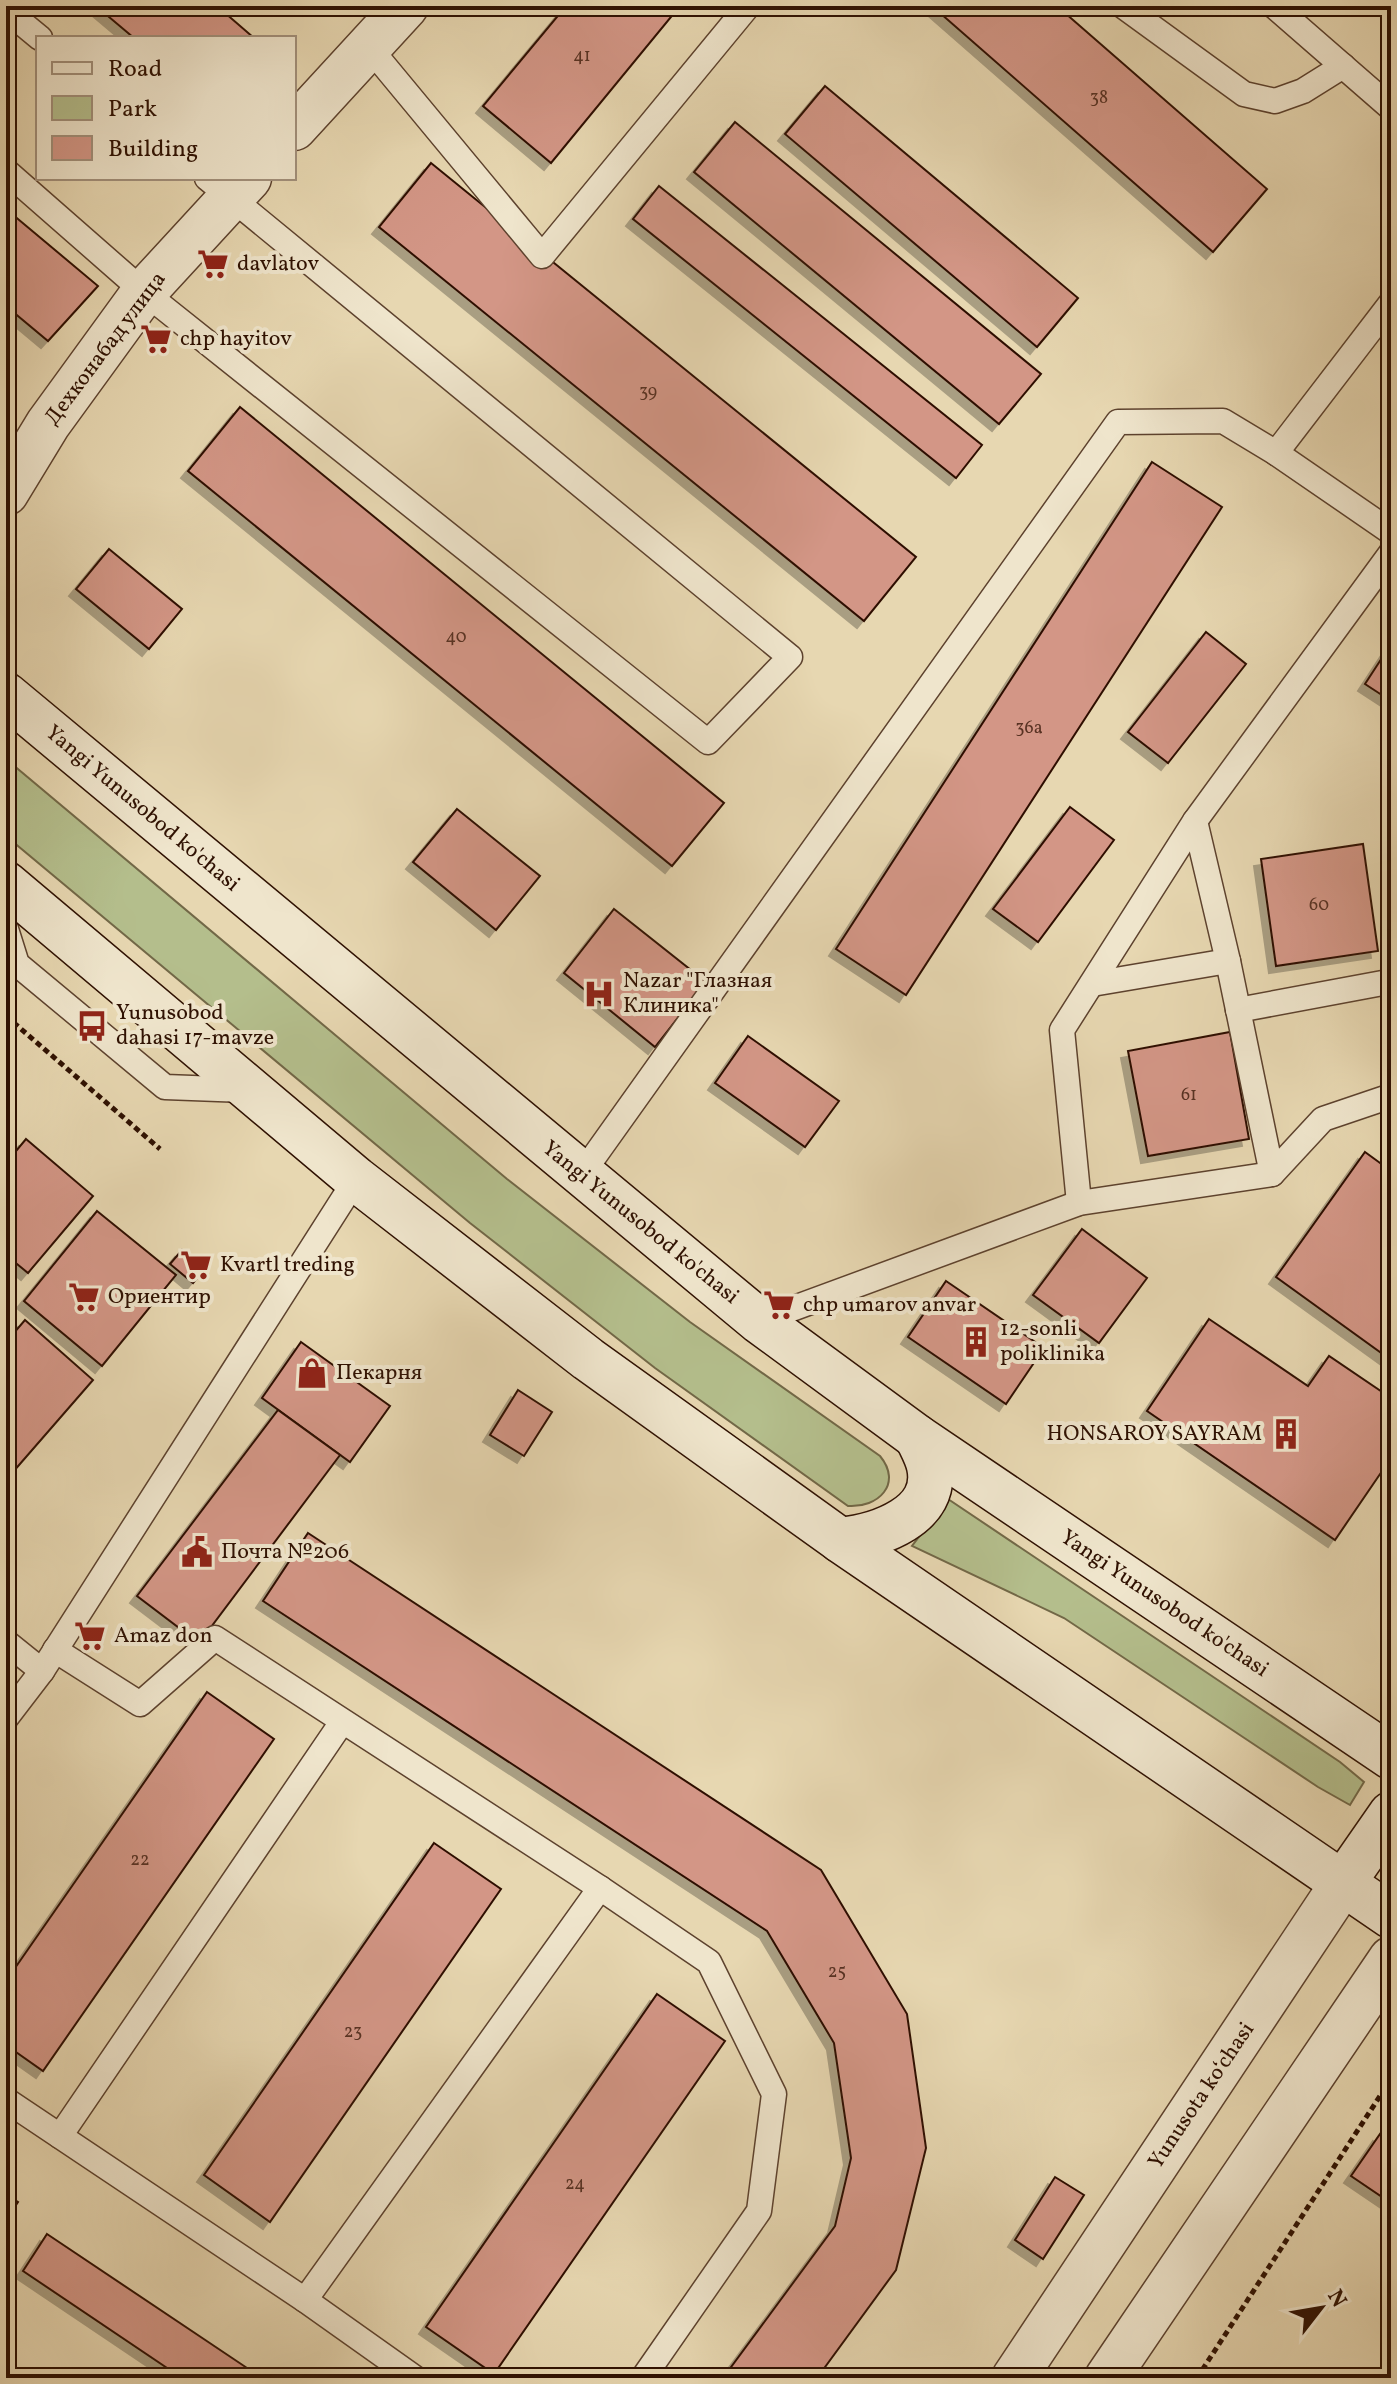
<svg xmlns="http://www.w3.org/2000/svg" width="1397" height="2384" font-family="Vollkorn,serif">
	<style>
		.green { fill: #b4be8c; stroke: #726847; stroke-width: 2 }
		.building { fill: #d39686; stroke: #2f1102; stroke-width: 2; filter: url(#shadow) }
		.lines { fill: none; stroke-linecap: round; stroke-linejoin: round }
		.service-casing { stroke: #5d422e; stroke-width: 27 }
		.minor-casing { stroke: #5d422e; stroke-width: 47 }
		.tertiary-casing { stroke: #5d422e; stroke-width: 47 }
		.secondary-casing { stroke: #2f1102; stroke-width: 47 }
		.path { stroke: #2f1102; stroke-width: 5; stroke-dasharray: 6 4; stroke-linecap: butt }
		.service { stroke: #efe5cc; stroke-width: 24 }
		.minor { stroke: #efe5cc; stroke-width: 44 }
		.tertiary { stroke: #efe5cc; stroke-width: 44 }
		.secondary { stroke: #efe5cc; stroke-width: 44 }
		.labels { text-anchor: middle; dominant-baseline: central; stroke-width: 8; stroke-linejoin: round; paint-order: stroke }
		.number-label { font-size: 18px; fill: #583223 }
		.poi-label { font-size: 22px; fill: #2f1102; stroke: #efe5cc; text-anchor: start }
		.street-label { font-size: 22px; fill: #2f1102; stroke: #efe5cc }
	</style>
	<defs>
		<filter id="shadow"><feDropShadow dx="-7" dy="7" stdDeviation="0" flood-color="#0004"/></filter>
	</defs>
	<rect width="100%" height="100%" fill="#e7d7b1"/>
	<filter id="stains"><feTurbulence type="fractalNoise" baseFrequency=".0025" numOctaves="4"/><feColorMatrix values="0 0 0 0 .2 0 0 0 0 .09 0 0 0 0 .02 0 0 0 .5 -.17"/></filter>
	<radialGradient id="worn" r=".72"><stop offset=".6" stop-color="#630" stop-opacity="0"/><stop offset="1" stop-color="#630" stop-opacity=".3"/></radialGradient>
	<g class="green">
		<path d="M6,759L507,1179L690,1322L880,1456C903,1484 878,1508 848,1506L655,1368L470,1223L6,836Z"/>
		<polygon points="948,1499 1340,1762 1364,1782 1350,1805 1318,1787 1064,1618 912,1546"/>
	</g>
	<g class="building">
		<polygon points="96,6 217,6 254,38 134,38"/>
		<polygon points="566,6 680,6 551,163 483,106"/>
		<polygon points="932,6 1057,6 1267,189 1213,252"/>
		<polygon points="825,86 1078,298 1037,347 785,134"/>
		<polygon points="735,122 1041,374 999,424 694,172"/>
		<polygon points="431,163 916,557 864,621 379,227"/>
		<polygon points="659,186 982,445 956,478 633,219"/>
		<polygon points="6,209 98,286 48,341 6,306"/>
		<polygon points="240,407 724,803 672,866 188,471"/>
		<polygon points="1152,462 1222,507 906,995 836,949"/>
		<polygon points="109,549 182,609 149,649 76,589"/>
		<polygon points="1206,632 1246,664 1168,763 1128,732"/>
		<polygon points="1391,644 1391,701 1365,684"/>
		<polygon points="1070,807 1114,840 1038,942 993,909"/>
		<polygon points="457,809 540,876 496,930 413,862"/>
		<polygon points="1363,844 1378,951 1276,966 1261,859"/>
		<polygon points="614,909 706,982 655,1047 564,973"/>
		<polygon points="1230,1032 1249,1139 1148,1156 1128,1051"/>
		<polygon points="748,1036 839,1101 805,1147 715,1083"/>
		<polygon points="26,1139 93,1196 28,1273 6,1255 6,1163"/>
		<polygon points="1365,1152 1391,1171 1391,1360 1276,1277"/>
		<polygon points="97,1211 176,1275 102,1366 24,1301"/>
		<polygon points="1082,1229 1147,1278 1099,1343 1033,1295"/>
		<polygon points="182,1250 204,1270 193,1283 170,1264"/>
		<polygon points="946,1281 1044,1348 1006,1404 908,1337"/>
		<polygon points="1209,1319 1308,1386 1329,1356 1391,1398 1391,1458 1335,1540 1147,1411"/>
		<polygon points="25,1320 93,1380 6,1480 6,1342"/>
		<polygon points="301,1342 390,1406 350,1462 262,1398"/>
		<polygon points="518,1390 552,1412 524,1456 490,1435"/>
		<polygon points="278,1410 340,1455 199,1643 137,1596"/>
		<polygon points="308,1533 821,1870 907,2014 926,2148 896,2270 817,2378 723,2378 835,2226 851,2158 834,2043 767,1931 263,1601"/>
		<polygon points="207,1692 274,1739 43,2071 6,2045 6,1981"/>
		<polygon points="434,1843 501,1889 270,2222 204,2175"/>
		<polygon points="657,1994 725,2041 494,2374 426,2327"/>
		<polygon points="1380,2134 1391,2142 1391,2203 1351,2176"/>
		<polygon points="1055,2177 1084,2195 1043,2259 1015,2240"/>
		<polygon points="6,2194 18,2202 6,2220"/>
		<polygon points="47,2234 262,2378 182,2378 23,2271"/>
	</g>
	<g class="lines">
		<defs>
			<g id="service">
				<polyline points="1123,6 1244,94 1275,101 1303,91 1343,66"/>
				<polyline points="1274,6 1391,108"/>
				<polyline points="6,10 40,38"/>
				<polyline points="368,46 542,256 748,6"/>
				<polyline points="6,171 144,292 708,742 790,657 207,178"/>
				<polyline points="1276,453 1391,303"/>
				<polyline points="1195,821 1228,961 1272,1174"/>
				<polyline points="6,929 17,964 165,1087 245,1090"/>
				<polyline points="1092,984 1228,961"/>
				<polyline points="1238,1010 1388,982"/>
				<polyline points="581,1175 1118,422 1223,421 1276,453 1391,532"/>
				<polyline points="1079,1203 1062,1030 1195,821 1391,553"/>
				<polyline points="759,1321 1079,1203 1272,1174 1323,1119 1391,1096"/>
				<polyline points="6,1642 42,1671"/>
				<polyline points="55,1650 140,1704 215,1638 600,1888 709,1962 774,2094 759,2211 643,2378"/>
				<polyline points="6,1718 42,1671 356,1179"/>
				<polyline points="6,2100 305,2300 415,2378"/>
				<polyline points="60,2136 342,1722"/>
				<polyline points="305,2300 600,1888"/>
			</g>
			<g id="minor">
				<polyline points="294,128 406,6"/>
				<polyline points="6,493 48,424 144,292 249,178"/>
			</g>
			<g id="tertiary">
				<polyline points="1014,2378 1343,1883"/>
				<polyline points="1107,2378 1391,1959"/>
			</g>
			<g id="secondary">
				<polyline points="6,695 759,1321 917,1437 1391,1757"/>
				<polyline points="6,884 356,1179 588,1359 840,1540 1391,1916"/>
				<path d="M840,1540C878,1536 940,1516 929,1466C927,1456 921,1446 917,1437"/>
				<polyline points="1343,1883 1391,1814"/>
			</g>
		</defs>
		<use href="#service" class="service-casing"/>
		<use href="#minor" class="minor-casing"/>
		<use href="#tertiary" class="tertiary-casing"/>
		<use href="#secondary" class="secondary-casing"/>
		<g class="path">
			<polyline points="6,1016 160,1149"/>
			<polyline points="1197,2378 1391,2079"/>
		</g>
		<use href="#service" class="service"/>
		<use href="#minor" class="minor"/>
		<use href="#tertiary" class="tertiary"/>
		<use href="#secondary" class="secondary"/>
	</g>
	<defs>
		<symbol id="supermarket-bare" viewBox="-9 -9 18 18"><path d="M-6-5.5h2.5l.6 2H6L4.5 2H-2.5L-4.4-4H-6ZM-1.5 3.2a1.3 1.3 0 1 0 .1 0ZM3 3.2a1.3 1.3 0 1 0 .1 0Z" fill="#8f2418" stroke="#efe5cc" stroke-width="2.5" paint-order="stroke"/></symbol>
		<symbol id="hospital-bare" viewBox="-9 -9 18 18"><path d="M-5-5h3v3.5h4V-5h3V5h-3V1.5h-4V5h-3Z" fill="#8f2418" stroke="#efe5cc" stroke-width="2.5" paint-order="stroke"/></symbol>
		<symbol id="bus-bare" viewBox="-9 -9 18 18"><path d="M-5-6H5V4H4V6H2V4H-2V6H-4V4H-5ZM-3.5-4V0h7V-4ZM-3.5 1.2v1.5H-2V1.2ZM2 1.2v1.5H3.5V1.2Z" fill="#8f2418" stroke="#efe5cc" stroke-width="2.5" paint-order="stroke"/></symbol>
		<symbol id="building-bare" viewBox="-9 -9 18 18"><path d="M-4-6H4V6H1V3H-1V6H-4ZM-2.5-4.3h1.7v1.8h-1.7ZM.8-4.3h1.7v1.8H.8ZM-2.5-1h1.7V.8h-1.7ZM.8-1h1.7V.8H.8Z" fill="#8f2418" stroke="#efe5cc" stroke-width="2.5" paint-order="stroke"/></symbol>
		<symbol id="shop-bare" viewBox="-9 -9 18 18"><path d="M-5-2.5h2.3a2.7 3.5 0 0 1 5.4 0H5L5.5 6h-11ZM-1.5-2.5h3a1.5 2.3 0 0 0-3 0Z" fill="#8f2418" stroke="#efe5cc" stroke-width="2.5" paint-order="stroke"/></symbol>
		<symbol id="civic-bare" viewBox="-9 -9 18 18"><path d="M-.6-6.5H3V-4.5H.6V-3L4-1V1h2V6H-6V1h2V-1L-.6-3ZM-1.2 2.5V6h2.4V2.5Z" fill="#8f2418" stroke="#efe5cc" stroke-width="2.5" paint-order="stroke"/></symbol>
	</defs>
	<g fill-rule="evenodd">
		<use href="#supermarket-bare" x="191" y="242" width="44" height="44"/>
		<use href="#supermarket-bare" x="134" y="317" width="44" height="44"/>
		<use href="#hospital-bare" x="577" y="972" width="44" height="44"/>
		<use href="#bus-bare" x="70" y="1004" width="44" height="44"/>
		<use href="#supermarket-bare" x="174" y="1243" width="44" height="44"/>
		<use href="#supermarket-bare" x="62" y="1275" width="44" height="44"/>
		<use href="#supermarket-bare" x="757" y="1283" width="44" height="44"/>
		<use href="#building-bare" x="954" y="1320" width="44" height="44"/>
		<use href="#shop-bare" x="290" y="1351" width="44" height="44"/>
		<use href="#building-bare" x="1264" y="1412" width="44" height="44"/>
		<use href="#civic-bare" x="175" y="1530" width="44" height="44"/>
		<use href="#supermarket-bare" x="68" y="1614" width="44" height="44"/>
	</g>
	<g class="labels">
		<g class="number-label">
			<text x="582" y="56">41</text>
			<text x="1099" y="98">38</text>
			<text x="648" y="392">39</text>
			<text x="456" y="637">40</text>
			<text x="1029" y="728">36a</text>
			<text x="1319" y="905">60</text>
			<text x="1189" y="1095">61</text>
			<text x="140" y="1860">22</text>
			<text x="837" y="1972">25</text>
			<text x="353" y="2032">23</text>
			<text x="575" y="2184">24</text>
		</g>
		<g class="poi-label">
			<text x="237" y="264">davlatov</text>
			<text x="180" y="339">chp hayitov</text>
			<text x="623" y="981">Nazar "Глазная<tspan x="623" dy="25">Клиника"</tspan></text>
			<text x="116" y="1013">Yunusobod<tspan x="116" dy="25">dahasi 17-mavze</tspan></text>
			<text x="220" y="1265">Kvartl treding</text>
			<text x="108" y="1297">Ориентир</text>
			<text x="803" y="1305">chp umarov anvar</text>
			<text x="1000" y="1329">12-sonli<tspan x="1000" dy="25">poliklinika</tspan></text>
			<text x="336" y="1373">Пекарня</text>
			<text x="1262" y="1434" text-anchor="end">HONSAROY SAYRAM</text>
			<text x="221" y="1552">Почта №206</text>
			<text x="114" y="1636">Amaz don</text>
		</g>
		<g class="street-label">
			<text transform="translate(106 349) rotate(-53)">Дехконабад улица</text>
			<text transform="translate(142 809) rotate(40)">Yangi Yunusobod ko'chasi</text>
			<text transform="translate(640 1223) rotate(39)">Yangi Yunusobod ko'chasi</text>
			<text transform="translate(1164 1604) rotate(34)">Yangi Yunusobod ko'chasi</text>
			<text transform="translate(1202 2096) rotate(-56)">Yunusota koʻchasi</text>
		</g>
	</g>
	<rect width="1397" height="2384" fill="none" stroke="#e7d7b1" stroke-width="32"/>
	<rect x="8" y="8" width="1381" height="2368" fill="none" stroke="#2f1102" stroke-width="4"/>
	<rect x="16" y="16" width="1365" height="2352" fill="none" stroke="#2f1102" stroke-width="2"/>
	<rect x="36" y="36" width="260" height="144" fill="#efe5cc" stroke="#a2907b" stroke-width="2"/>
	<rect x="52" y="62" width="40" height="12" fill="#efe5cc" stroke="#a2907b" stroke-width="2"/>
	<text x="108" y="76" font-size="24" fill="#2f1102">Road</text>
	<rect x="52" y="96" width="40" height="24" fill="#b4be8c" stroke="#a2907b" stroke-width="2"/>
	<text x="108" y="116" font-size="24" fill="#2f1102">Park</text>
	<rect x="52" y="136" width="40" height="24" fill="#d39686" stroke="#a2907b" stroke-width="2"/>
	<text x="108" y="156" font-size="24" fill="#2f1102">Building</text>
	<g transform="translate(1321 2308) rotate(59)" stroke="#efe5cc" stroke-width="6" paint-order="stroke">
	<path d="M0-6L14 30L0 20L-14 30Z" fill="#2f1102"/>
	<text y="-12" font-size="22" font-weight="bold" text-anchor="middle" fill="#2f1102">N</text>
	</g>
	<rect width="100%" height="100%" filter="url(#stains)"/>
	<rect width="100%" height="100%" fill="url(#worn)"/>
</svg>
